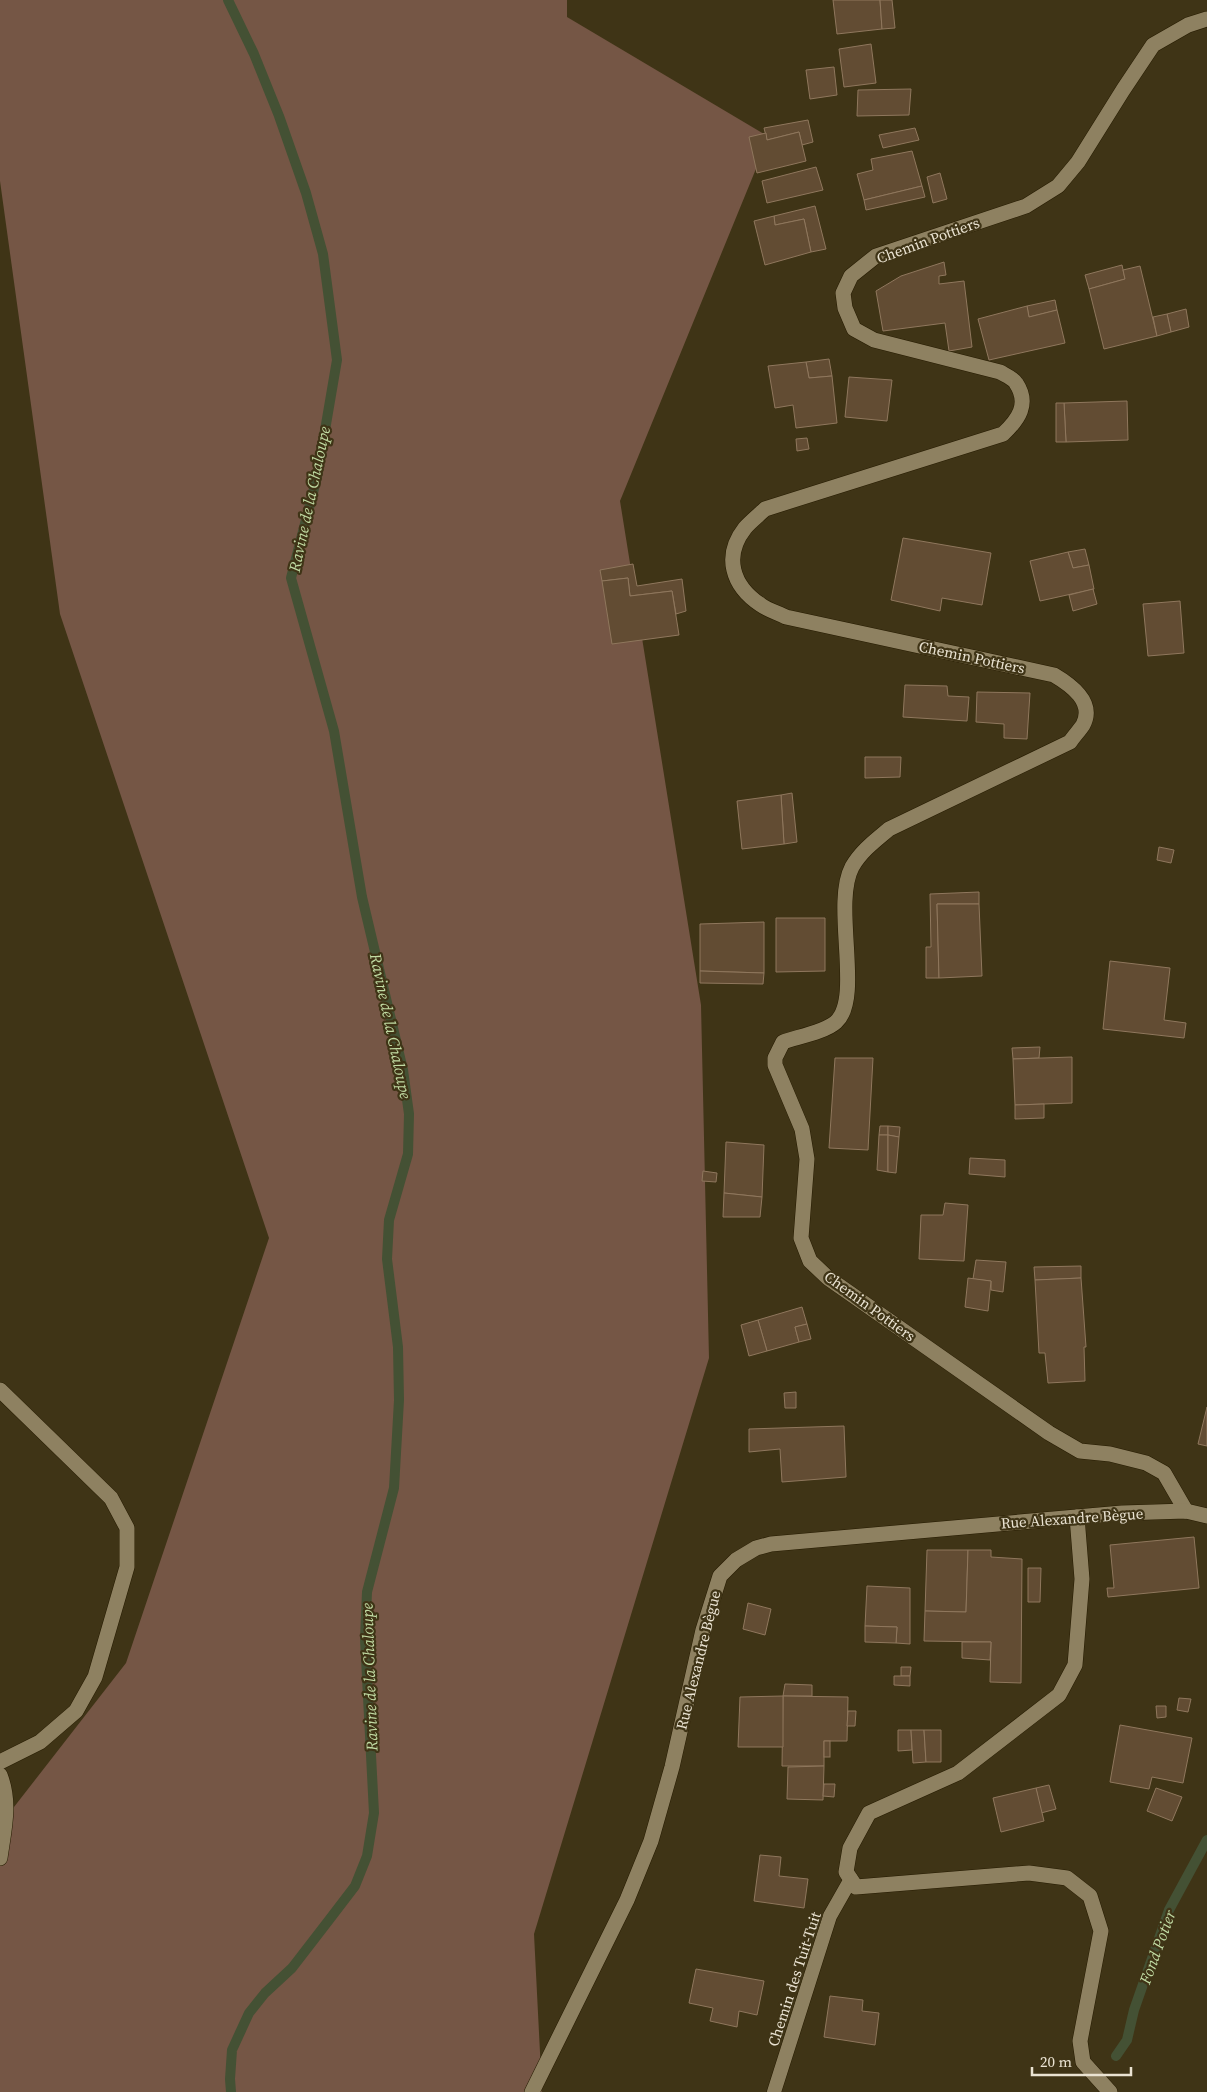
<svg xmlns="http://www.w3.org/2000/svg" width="1207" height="2092" font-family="'Source Serif 4',serif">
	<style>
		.forest { fill: #755645 }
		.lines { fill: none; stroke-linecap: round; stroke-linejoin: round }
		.stream { stroke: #445134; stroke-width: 10 }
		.building { fill: #624c33; stroke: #8f775d }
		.lane-casing { stroke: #261b00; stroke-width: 15 }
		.street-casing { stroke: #261b00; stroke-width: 16 }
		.secondary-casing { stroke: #261b00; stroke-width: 16 }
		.lane { stroke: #8e8161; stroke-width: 14 }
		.street { stroke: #8e8161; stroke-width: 15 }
		.secondary { stroke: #8e8161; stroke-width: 15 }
		.labels { text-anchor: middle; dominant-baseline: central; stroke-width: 4.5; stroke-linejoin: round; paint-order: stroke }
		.street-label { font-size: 15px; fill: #eae3d2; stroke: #3f3416 }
		.water-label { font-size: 16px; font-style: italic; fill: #c1dba3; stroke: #3f3416 }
	</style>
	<rect width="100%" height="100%" fill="#3f3416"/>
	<polygon class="forest" points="0,0 567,0 567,17 769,137 620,501 701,1005 709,1358 534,1934 542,2092 0,2092 0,1825 126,1663 269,1238 60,614 0,181"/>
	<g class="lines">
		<g class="stream">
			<polyline points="228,0 254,54 279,116 306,193 323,254 337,360 317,477 291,578 334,731 362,897 403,1070 409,1114 408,1154 389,1220 387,1259 398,1347 399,1400 394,1488 367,1592 365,1639 374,1813 367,1856 355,1886 329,1920 292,1968 265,1993 249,2013 232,2050 230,2079 231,2092"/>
			<polyline points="1116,2056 1127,2040 1134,2010 1169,1910 1207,1840"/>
		</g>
	</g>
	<g class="building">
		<polygon points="833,0 880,0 882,29 837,34"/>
		<polygon points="880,0 892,0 895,28 882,29"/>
		<polygon points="871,44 876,83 844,87 839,49"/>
		<polygon points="834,67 837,95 810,99 806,70"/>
		<polygon points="911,89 909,115 857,116 858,90"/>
		<polygon points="808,120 813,142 802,145 799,132 767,140 764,128"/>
		<polygon points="915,128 919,140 883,148 879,135"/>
		<polygon points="799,132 806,161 757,173 749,137 766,133 767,140"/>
		<polygon points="912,151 922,186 864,200 857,174 873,170 871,159"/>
		<polygon points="816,167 823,190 767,203 762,181"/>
		<polygon points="940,173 947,199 933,203 927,177"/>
		<polygon points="922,186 925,197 866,210 864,200"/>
		<polygon points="815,206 826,249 811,252 804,219 775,225 774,216"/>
		<polygon points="774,216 775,225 804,219 811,252 765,265 754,221"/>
		<polygon points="944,262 946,275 939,276 939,284 964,281 972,347 949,351 945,323 883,331 876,291 901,276"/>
		<polygon points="1122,265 1125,279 1089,289 1085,275"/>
		<polygon points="1140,266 1157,336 1104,349 1089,289 1125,279 1123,270"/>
		<polygon points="1055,300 1057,310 1029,317 1027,306"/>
		<polygon points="1027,306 1029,317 1057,310 1065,343 989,360 978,319"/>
		<polygon points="1186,309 1189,327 1171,332 1167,314"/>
		<polygon points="1167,314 1171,332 1157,336 1153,317"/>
		<polygon points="829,359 832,376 809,378 806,362"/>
		<polygon points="806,362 809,378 832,376 837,423 796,428 793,405 775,408 768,366"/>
		<polygon points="849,377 892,380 887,421 845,417"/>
		<polygon points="1127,401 1128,440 1066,442 1064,403"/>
		<polygon points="1056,403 1064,403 1066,442 1056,442"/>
		<polygon points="807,438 809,449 797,451 796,439"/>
		<polygon points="903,538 991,553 982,605 942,598 940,611 891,600"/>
		<polygon points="1085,549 1089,565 1073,568 1068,552"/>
		<polygon points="1068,552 1073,568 1089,565 1094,589 1040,601 1030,561"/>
		<polygon points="633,564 637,586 682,579 686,611 676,614 672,591 630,596 628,578 602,581 600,570"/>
		<polygon points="628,578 630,596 672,591 679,635 612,644 602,581"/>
		<polygon points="1093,589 1097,604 1073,611 1069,595"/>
		<polygon points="1180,601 1184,653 1148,656 1143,604"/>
		<polygon points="905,685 947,686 948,696 969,697 967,721 903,717"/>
		<polygon points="977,692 1030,693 1027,739 1004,738 1004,724 976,722"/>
		<polygon points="865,757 901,757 900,777 865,778"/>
		<polygon points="792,793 797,842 784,844 781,795"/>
		<polygon points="781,795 784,844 742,849 737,801"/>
		<polygon points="1159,847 1174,850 1171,863 1157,860"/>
		<polygon points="979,892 979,904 937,904 939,978 926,978 926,947 931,947 930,894"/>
		<polygon points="937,904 979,904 982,976 939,978"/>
		<polygon points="776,918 825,918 825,971 776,972"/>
		<polygon points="764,922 764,973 700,971 700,924"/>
		<polygon points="1110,961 1170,968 1164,1020 1186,1023 1184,1038 1103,1029"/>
		<polygon points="700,971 764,973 763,984 700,983"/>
		<polygon points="1040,1047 1039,1058 1013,1059 1012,1048"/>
		<polygon points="1072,1057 1072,1103 1015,1105 1013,1059"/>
		<polygon points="835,1058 873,1058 868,1150 829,1148"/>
		<polygon points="1044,1104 1044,1118 1015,1119 1015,1105"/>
		<polygon points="880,1126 888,1126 888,1135 879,1135"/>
		<polygon points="888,1126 900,1127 899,1137 888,1135"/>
		<polygon points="879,1135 888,1135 888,1172 877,1170"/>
		<polygon points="888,1135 899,1137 896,1173 888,1172"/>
		<polygon points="726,1142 764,1145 762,1197 724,1193"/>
		<polygon points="970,1158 1005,1160 1005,1177 969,1174"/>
		<polygon points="703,1171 717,1173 716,1182 702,1181"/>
		<polygon points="724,1193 762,1197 760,1217 723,1217"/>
		<polygon points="945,1203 968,1205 964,1261 919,1259 921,1215 943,1215"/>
		<polygon points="976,1260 1006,1262 1003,1292 991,1290 991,1281 973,1279"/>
		<polygon points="1081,1266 1081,1278 1035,1280 1034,1267"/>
		<polygon points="968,1278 991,1281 988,1311 965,1307"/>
		<polygon points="1081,1278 1086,1347 1084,1347 1085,1381 1048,1383 1045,1353 1039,1353 1035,1280"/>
		<polygon points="802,1307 807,1324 795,1327 799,1342 767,1351 758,1320"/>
		<polygon points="758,1320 767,1351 749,1356 741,1325"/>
		<polygon points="807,1324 811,1339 799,1342 795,1327"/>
		<polygon points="796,1392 796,1408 785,1408 784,1393"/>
		<polygon points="1207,1407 1207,1446 1198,1444"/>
		<polygon points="844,1426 846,1477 782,1482 780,1449 749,1452 749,1429"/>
		<polygon points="1194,1537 1199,1588 1108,1597 1107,1588 1114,1588 1110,1545"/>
		<polygon points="927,1550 968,1550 966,1612 925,1611"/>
		<polygon points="968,1550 991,1550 991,1557 1022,1559 1021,1683 990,1682 991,1642 924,1641 925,1611 966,1612"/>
		<polygon points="1028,1568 1041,1568 1040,1602 1028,1602"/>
		<polygon points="867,1586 910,1588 910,1644 896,1643 897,1627 865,1626"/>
		<polygon points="748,1603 771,1609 765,1635 743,1629"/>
		<polygon points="865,1626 897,1627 896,1643 865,1642"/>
		<polygon points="962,1642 991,1642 990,1660 962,1658"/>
		<polygon points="901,1667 911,1667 910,1676 901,1676"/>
		<polygon points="894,1676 910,1676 910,1686 894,1685"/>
		<polygon points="785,1684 812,1685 812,1696 783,1696"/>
		<polygon points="783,1696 848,1697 847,1741 824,1741 824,1766 782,1766"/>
		<polygon points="783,1696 783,1747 738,1747 740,1697"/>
		<polygon points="1179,1698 1191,1699 1188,1712 1177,1710"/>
		<polygon points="1156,1706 1166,1706 1166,1717 1157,1718"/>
		<polygon points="848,1711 856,1711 855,1726 847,1726"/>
		<polygon points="1120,1725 1192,1738 1183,1783 1152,1777 1149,1789 1110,1782"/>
		<polygon points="898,1730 911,1730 912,1750 898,1751"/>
		<polygon points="911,1730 924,1730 926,1762 913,1763"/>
		<polygon points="924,1730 941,1730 941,1762 926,1762"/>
		<rect x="824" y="1741" width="6" height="16"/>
		<polygon points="824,1766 823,1800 787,1799 788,1767"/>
		<polygon points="824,1784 835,1784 834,1797 823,1796"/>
		<polygon points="1049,1785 1056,1809 1041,1813 1036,1788"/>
		<polygon points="1036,1788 1044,1821 1001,1832 993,1798"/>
		<polygon points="1156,1788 1182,1797 1172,1821 1147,1811"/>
		<polygon points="760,1855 781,1857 779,1876 808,1879 804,1908 754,1901"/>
		<polygon points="696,1969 764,1981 757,2015 739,2011 737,2027 710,2021 713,2008 689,2003"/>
		<polygon points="830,1996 863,2000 862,2011 879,2013 875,2045 824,2037"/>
	</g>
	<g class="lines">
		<defs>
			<polyline id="lane" points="774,2092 830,1916 851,1879"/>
			<g id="street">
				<polyline points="0,1390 111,1498 127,1528 127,1567 95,1677 76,1711 40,1742 0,1762"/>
				<path d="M1186,1511L1164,1473L1146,1463L1110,1454L1080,1451L1049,1433L828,1278L810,1261L801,1238L807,1159L802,1129L775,1065V1058L783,1042C797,1037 825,1032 836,1022C863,998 832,905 852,867C861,851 876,840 889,829L1070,742C1074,736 1079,731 1083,725C1095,702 1071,685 1054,675L786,617C778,613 768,610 761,605C732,586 723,556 745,528C751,521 759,515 765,509L1003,434C1018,420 1030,404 1016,383C1013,378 1005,375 1000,372L874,340L854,329L845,308L843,293L851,276L876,256L1026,206L1058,186L1078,162L1123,90L1153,45L1188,25L1207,19"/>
				<polyline points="1077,1517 1082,1579 1075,1665 1059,1695 958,1773 869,1813 850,1848 846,1872 856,1887 1029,1873 1067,1878 1090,1896 1101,1931 1080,2041 1083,2062 1110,2092"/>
			</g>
			<g id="secondary">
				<path d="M0,1775C11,1803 4,1829 0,1858"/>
				<polyline points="532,2092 627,1900 651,1841 672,1767 703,1630 720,1576 736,1560 756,1548 771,1544 1122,1513 1186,1511 1207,1516"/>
			</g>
		</defs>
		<use href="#lane" class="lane-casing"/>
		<use href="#street" class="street-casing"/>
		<use href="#secondary" class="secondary-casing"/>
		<use href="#lane" class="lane"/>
		<use href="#street" class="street"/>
		<use href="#secondary" class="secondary"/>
	</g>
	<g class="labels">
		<g class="street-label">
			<text transform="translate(928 240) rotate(-20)">Chemin Pottiers</text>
			<text transform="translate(972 657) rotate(12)">Chemin Pottiers</text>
			<text transform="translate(870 1306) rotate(36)">Chemin Pottiers</text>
			<text transform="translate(1072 1518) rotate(-4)">Rue Alexandre Bègue</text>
			<text transform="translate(698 1660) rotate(-76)">Rue Alexandre Bègue</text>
			<text transform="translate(794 1979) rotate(-72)">Chemin des Tuit-Tuit</text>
		</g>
		<g class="water-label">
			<text transform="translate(309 499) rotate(-78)">Ravine de la Chaloupe</text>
			<text transform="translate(391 1026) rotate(78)">Ravine de la Chaloupe</text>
			<text transform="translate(369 1677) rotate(-92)">Ravine de la Chaloupe</text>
			<text transform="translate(1157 1947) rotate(-70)">Fond Potier</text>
		</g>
	</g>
	<path d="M1032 2067v8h99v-8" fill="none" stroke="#eae3d2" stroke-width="2.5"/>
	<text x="1040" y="2067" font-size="15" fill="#eae3d2" stroke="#3f3416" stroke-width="4" paint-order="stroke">20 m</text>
</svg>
